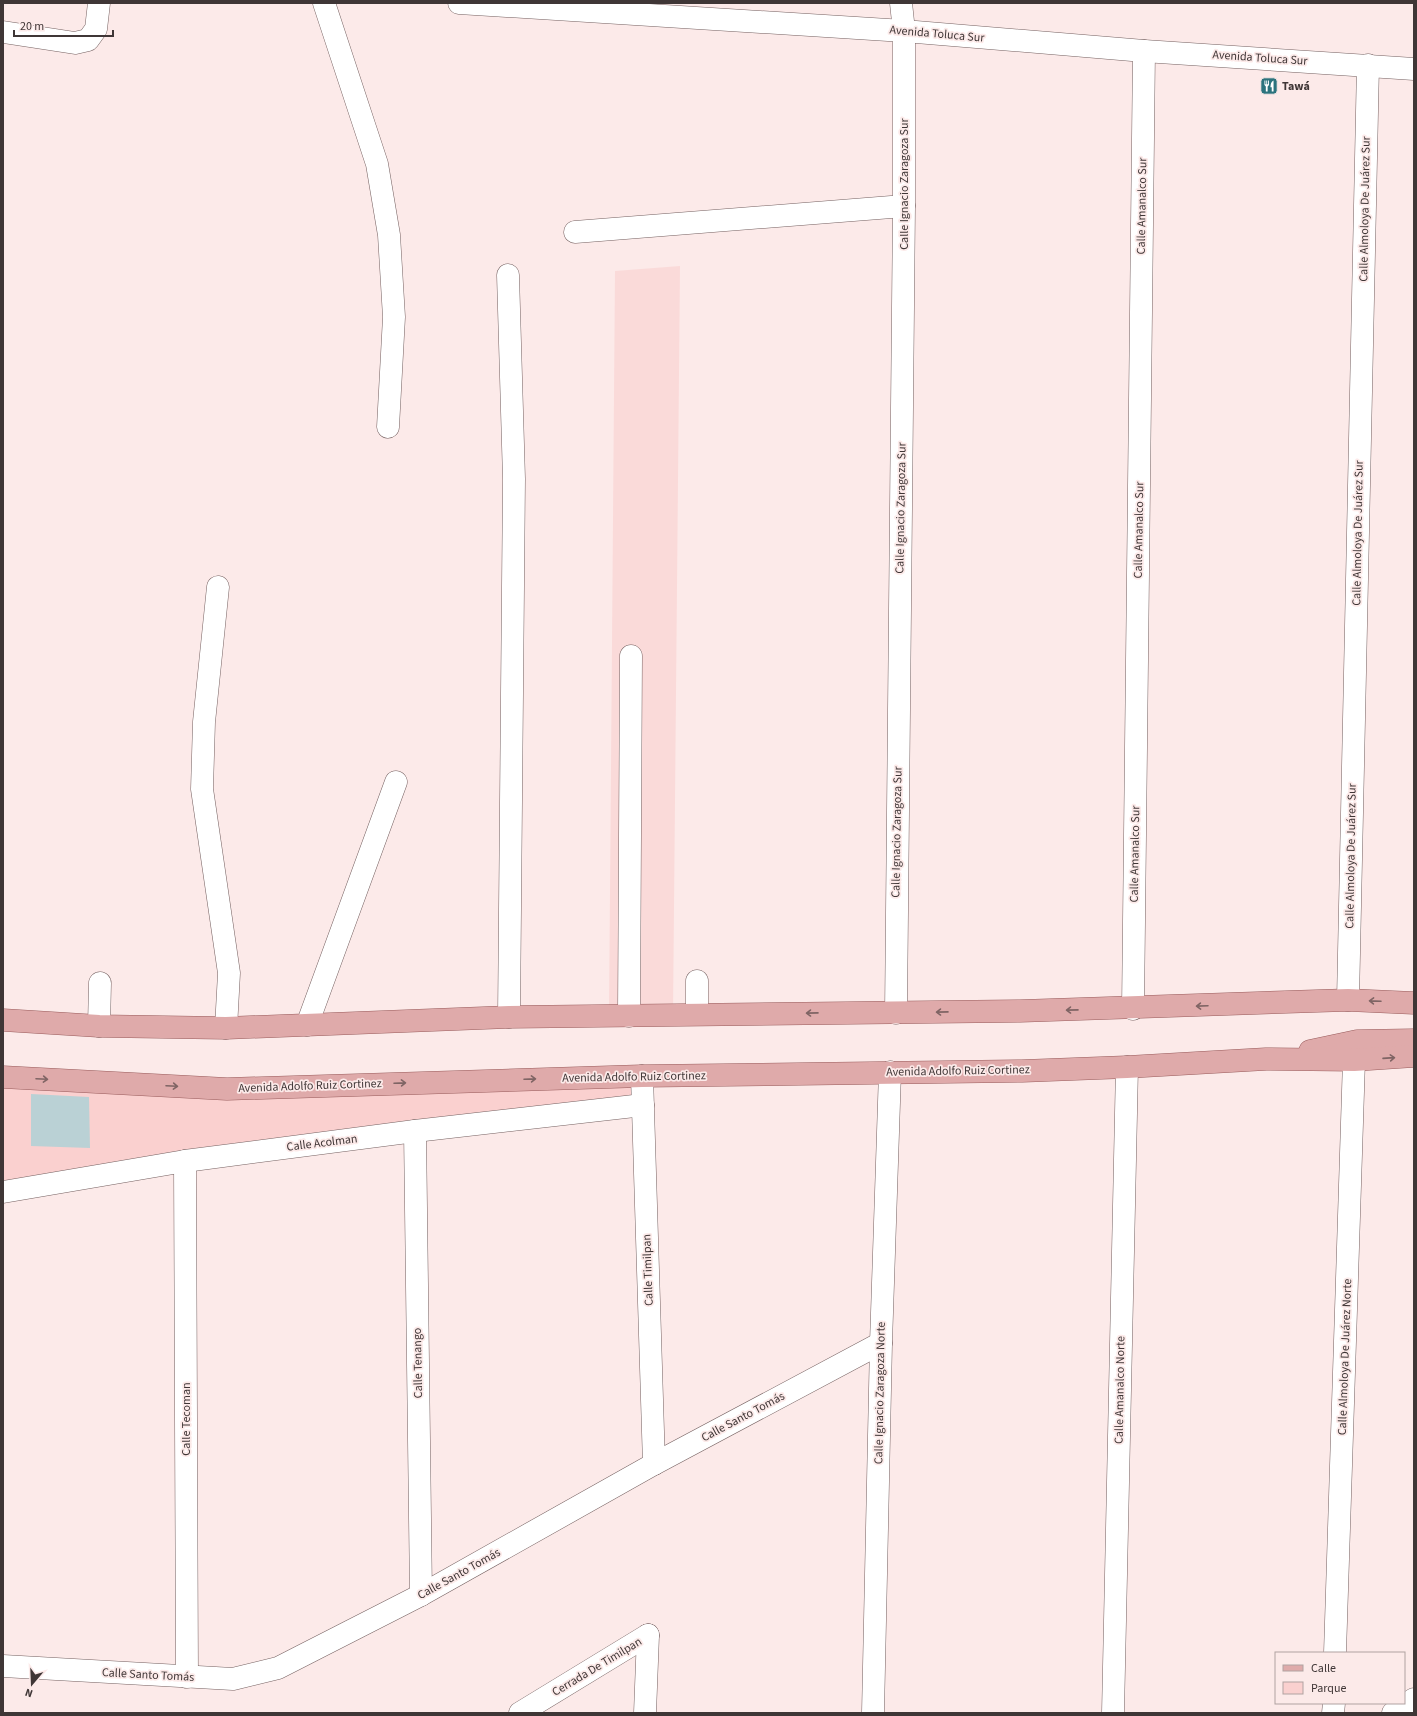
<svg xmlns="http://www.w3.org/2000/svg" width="1417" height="1716" font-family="'Source Sans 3',sans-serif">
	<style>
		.built { fill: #fadad9 }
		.green { fill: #fad0cf }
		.building { fill: #bad1d5 }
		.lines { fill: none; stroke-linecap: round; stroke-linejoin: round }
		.minor-casing { stroke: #756161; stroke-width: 23 }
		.major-casing { stroke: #995c5c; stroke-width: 23 }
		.minor { stroke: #fff; stroke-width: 22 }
		.major { stroke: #dfaaaa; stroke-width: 22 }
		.oneway { stroke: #7f6464 }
		.labels { text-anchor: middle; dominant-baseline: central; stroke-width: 3.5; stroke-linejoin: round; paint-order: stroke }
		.street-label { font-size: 12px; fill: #3f3636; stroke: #fceae9 }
		.poi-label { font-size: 12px; font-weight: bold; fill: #3f3636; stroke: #fceae9; text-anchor: start }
	</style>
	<rect width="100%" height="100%" fill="#fceae9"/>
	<polygon class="built" points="680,266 673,1015 609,1016 615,271"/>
	<polygon class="green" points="642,1076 643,1105 3,1192 3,1077 227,1089"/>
	<polygon class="building" points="31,1094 89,1097 90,1148 31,1146"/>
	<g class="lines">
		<defs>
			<g id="minor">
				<polyline points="324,3 377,164 389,235 394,317 388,427"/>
				<polyline points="459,3 904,31 1144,51 1414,69"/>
				<polyline points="3,32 75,43 88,40 96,29 99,3"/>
				<polyline points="575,232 904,206"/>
				<polyline points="508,275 514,479 509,1017"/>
				<polyline points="218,587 204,722 202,789 229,973 226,1028"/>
				<polyline points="1348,1000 1368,65"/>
				<polyline points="1133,1009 1144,51"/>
				<polyline points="896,1013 904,206 904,31 901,3"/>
				<polyline points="697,1014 697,981"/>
				<polyline points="629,1016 631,656"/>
				<polyline points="307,1025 396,782"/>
				<polyline points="99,1026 100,983"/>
				<polyline points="642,1076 654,1464"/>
				<polyline points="415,1131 421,1595"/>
				<polyline points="185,1161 187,1677"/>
				<polyline points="3,1192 185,1161 415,1131 643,1105"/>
				<polyline points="1335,1653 1354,1060"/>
				<polyline points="3,1666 233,1679 278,1668 421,1595 654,1464 881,1343"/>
				<polyline points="520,1713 648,1635"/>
				<polyline points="645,1713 648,1635"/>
				<polyline points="873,1713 881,1343 890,1072"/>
				<polyline points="1113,1713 1127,1067"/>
				<polyline points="1333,1713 1334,1703"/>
				<polyline points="1393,1713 1414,1699"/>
			</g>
			<g id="major">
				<polyline points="3,1020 99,1026 226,1028 509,1017 1020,1011 1348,1000 1414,1003"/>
				<polyline points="1310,1051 1357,1041 1414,1040"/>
				<polyline points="3,1077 227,1089 642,1076 1022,1071 1127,1067 1266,1059 1354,1060 1414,1056"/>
			</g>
		</defs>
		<use href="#minor" class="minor-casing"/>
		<use href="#major" class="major-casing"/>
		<use href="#minor" class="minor"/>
		<use href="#major" class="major"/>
	</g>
	<defs><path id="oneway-shaft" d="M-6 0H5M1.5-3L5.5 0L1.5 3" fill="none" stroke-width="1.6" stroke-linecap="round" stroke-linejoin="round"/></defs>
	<g class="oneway">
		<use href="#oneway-shaft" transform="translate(1375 1001) rotate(-178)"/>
		<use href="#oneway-shaft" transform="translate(1202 1006) rotate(178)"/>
		<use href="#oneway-shaft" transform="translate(1072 1010) rotate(179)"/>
		<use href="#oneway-shaft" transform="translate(942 1012) rotate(179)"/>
		<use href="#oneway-shaft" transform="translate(812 1013) rotate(179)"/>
		<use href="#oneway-shaft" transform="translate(1389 1058) rotate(-4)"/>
		<use href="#oneway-shaft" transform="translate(42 1079) rotate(3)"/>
		<use href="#oneway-shaft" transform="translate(530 1079) rotate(-2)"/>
		<use href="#oneway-shaft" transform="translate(400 1083) rotate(-2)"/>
		<use href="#oneway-shaft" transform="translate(172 1086) rotate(3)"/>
	</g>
	<defs>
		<symbol id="restaurant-square" viewBox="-11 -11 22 22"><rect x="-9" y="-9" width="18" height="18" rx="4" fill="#2b737d" stroke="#fceae9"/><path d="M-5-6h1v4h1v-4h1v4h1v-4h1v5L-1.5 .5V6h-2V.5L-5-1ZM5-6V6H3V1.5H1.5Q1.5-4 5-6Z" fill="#fff"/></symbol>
	</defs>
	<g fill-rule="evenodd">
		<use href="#restaurant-square" x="1259" y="76" width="20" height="20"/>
	</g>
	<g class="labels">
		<g class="street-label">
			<text transform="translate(937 34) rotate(5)">Avenida Toluca Sur</text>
			<text transform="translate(1260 58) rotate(4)">Avenida Toluca Sur</text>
			<text transform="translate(904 184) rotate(-90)">Calle Ignacio Zaragoza Sur</text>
			<text transform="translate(1142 206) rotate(-89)">Calle Amanalco Sur</text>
			<text transform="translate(1365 209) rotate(-89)">Calle Almoloya De Juárez Sur</text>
			<text transform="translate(901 508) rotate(-89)">Calle Ignacio Zaragoza Sur</text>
			<text transform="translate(1139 530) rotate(-89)">Calle Amanalco Sur</text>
			<text transform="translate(1358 533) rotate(-89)">Calle Almoloya De Juárez Sur</text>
			<text transform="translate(897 832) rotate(-89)">Calle Ignacio Zaragoza Sur</text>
			<text transform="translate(1135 854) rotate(-89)">Calle Amanalco Sur</text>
			<text transform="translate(1351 856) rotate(-89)">Calle Almoloya De Juárez Sur</text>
			<text transform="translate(958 1071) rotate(-1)">Avenida Adolfo Ruiz Cortinez</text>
			<text transform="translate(634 1077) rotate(-1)">Avenida Adolfo Ruiz Cortinez</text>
			<text transform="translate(310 1086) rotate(-2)">Avenida Adolfo Ruiz Cortinez</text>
			<text transform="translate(322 1143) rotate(-7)">Calle Acolman</text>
			<text transform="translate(648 1270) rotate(-92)">Calle Timilpan</text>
			<text transform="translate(1345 1357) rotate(-88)">Calle Almoloya De Juárez Norte</text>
			<text transform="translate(418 1363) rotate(-91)">Calle Tenango</text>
			<text transform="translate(1120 1390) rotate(-89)">Calle Amanalco Norte</text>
			<text transform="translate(880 1393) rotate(-89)">Calle Ignacio Zaragoza Norte</text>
			<text transform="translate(743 1417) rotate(-28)">Calle Santo Tomás</text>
			<text transform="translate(186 1419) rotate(-90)">Calle Tecoman</text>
			<text transform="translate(459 1574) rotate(-29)">Calle Santo Tomás</text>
			<text transform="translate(597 1667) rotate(-31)">Cerrada De Timilpan</text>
			<text transform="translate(148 1675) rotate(3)">Calle Santo Tomás</text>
		</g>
		<g class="poi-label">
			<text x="1282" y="86">Tawá</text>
		</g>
	</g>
	<rect width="1417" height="1716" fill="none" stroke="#3f3636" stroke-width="8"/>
	<rect x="1275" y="1652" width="130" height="52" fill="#fceae9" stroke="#b0a2a1"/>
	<rect x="1283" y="1665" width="20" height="6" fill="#dfaaaa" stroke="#b0a2a1"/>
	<text x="1311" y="1672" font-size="12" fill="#3f3636">Calle</text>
	<rect x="1283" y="1682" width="20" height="12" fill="#fad0cf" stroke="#b0a2a1"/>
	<text x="1311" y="1692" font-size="12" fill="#3f3636">Parque</text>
	<g transform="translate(32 1684) rotate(199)" stroke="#fceae9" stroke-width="3" paint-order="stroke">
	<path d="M0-3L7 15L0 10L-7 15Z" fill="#3f3636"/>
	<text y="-6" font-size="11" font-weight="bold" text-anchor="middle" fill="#3f3636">N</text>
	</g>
	<path d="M14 30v6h99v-6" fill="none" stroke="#3f3636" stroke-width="2"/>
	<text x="20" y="30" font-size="12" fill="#3f3636" stroke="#fceae9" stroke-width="3" paint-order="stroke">20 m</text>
</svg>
